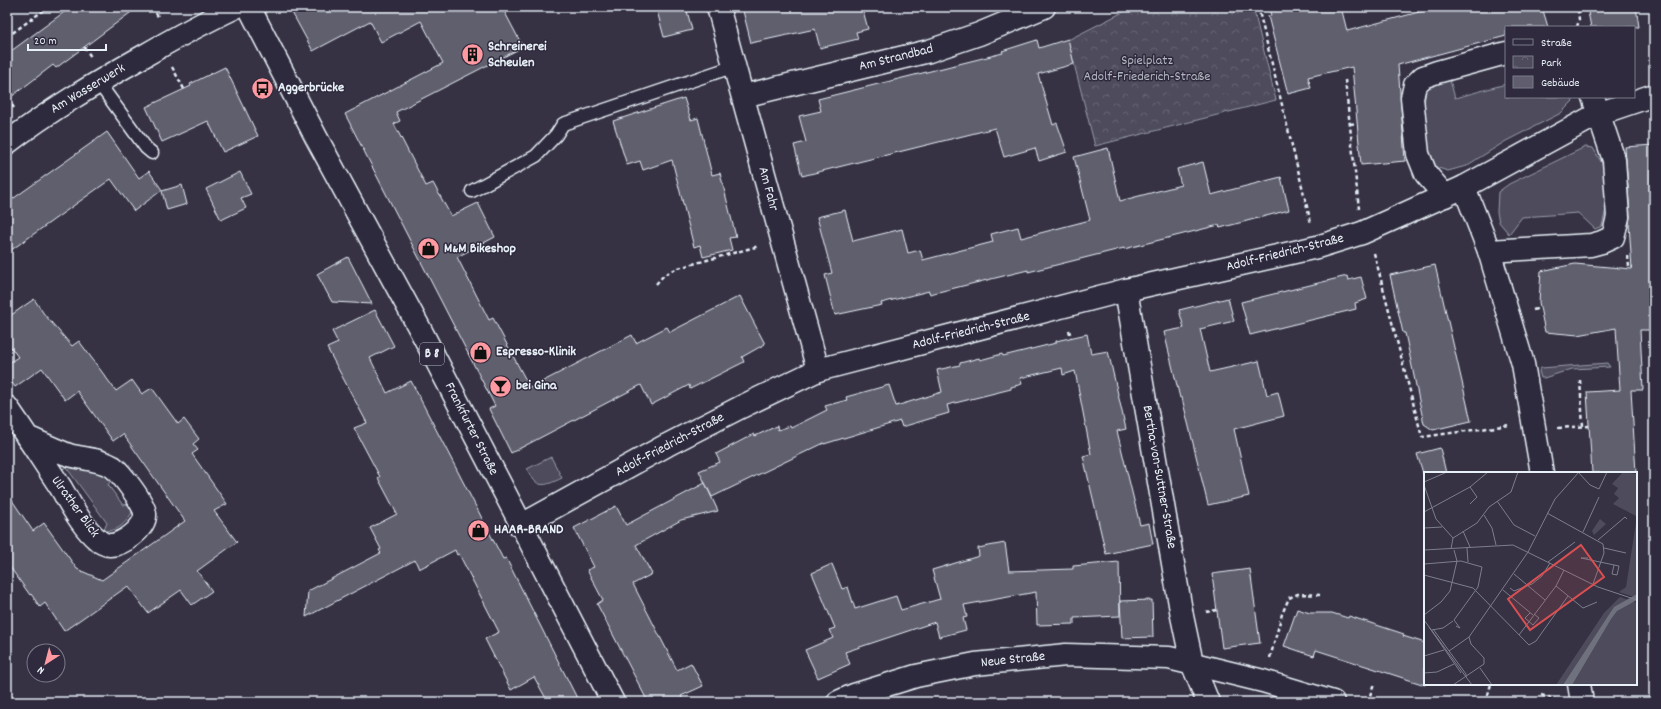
<svg xmlns="http://www.w3.org/2000/svg" width="1661" height="709" font-family="Dekko,sans-serif">
	<style>
		.green { fill: #4d4b5c; stroke: #9a9eaa }
		.park { fill: url(#park-crowns); stroke: #9a9eaa }
		.building { fill: #605e6e; stroke: #e8f1f8 }
		.lines { fill: none; stroke-linecap: round; stroke-linejoin: round }
		.service-casing { stroke: #e8f1f8; stroke-width: 15 }
		.minor-casing { stroke: #e8f1f8; stroke-width: 25 }
		.primary-casing { stroke: #e8f1f8; stroke-width: 25 }
		.path { stroke: #e8f1f8; stroke-width: 2.5; stroke-dasharray: 4 3; stroke-linecap: butt }
		.service { stroke: #2f2a3d; stroke-width: 12 }
		.minor { stroke: #2f2a3d; stroke-width: 22 }
		.primary { stroke: #2f2a3d; stroke-width: 22 }
		.labels { text-anchor: middle; dominant-baseline: central; stroke-width: 3; stroke-linejoin: round; paint-order: stroke }
		.shield { fill: #2f2a3d; stroke: #b0b5c0; stroke-width: 1 }
		.shield-label { font-size: 13px; font-weight: bold; fill: #e8f1f8 }
		.poi-label { font-size: 14px; font-weight: bold; fill: #e8f1f8; stroke: #2f2a3d; text-anchor: start }
		.street-label { font-size: 14px; fill: #e8f1f8; stroke: #2f2a3d }
		.park-label { font-size: 14px; fill: #b2b7c1; stroke: #2f2a3d }
		.inset-road { fill: none; stroke: #7d7e8c; stroke-width: 1 }
		.view { fill: #da5052; fill-opacity: 0.15; stroke: #da5052; stroke-width: 2 }
		.inset-edge { fill: none; stroke: #e8f1f8; stroke-width: 2 }
	</style>
	<defs>
		<pattern id="park-crowns" width="20" height="18" patternUnits="userSpaceOnUse"><rect width="20" height="18" fill="#4d4b5c"/><path d="M2 6a3 3 0 1 1 6 0M12 15a3 3 0 1 1 6 0" fill="none" stroke="#676574"/></pattern>
	</defs>
	<rect width="100%" height="100%" fill="#363244"/>
	<filter id="ink" filterUnits="userSpaceOnUse"><feTurbulence type="fractalNoise" baseFrequency=".025" numOctaves="2"/><feDisplacementMap in="SourceGraphic" scale="8" xChannelSelector="R" yChannelSelector="G"/><feConvolveMatrix kernelMatrix="1 2 1 2 8 2 1 2 1" color-interpolation-filters="sRGB"/></filter>
	<g filter="url(#ink)">
		<g class="green">
			<polygon points="1449,77 1455,98 1506,84 1506,97 1574,97 1573,101 1561,113 1506,141 1466,166 1448,171 1435,167 1426,150 1424,105 1426,91 1432,85"/>
			<polygon points="1585,147 1593,148 1603,165 1605,174 1606,209 1602,226 1595,229 1578,213 1522,217 1509,234 1499,222 1497,212 1498,192 1509,184"/>
			<polygon points="1607,363 1610,367 1572,369 1544,378 1541,378 1539,371 1541,368"/>
			<path d="M551,457L562,478C543,487 537,489 527,469Z"/>
			<path d="M61,462L109,475L112,478L108,485L123,505L130,504L133,510C129,520 117,534 104,530L107,523L66,467L61,470L59,467Z"/>
		</g>
		<polygon class="park" points="1133,7 1253,7 1276,100 1095,146 1068,40"/>
		<g class="building">
			<polygon points="71,7 138,7 56,68 53,65 7,100 7,54"/>
			<polygon points="289,7 502,7 523,47 396,112 400,121 394,124 426,186 433,183 451,216 478,203 495,237 457,257 489,320 493,318 530,388 632,335 636,343 667,327 670,332 740,296 765,344 742,357 744,362 690,389 689,385 651,405 641,385 511,453 489,409 495,406 345,114 443,63 421,21 381,42 370,21 313,51"/>
			<polygon points="656,7 686,7 692,30 664,37"/>
			<polygon points="742,7 862,7 868,29 856,32 858,39 820,48 815,29 751,43"/>
			<polygon points="1268,7 1341,7 1347,31 1438,7 1542,7 1548,27 1506,27 1506,36 1398,65 1405,161 1361,165 1352,67 1308,77 1311,88 1288,94 1268,16 1271,15"/>
			<polygon points="1587,7 1636,7 1639,27 1591,27"/>
			<polygon points="1068,39 1074,64 1038,74 1053,125 1057,123 1067,152 1039,161 1035,148 1004,157 995,128 802,176 794,145 806,142 799,116 821,111 818,99 1003,53 1002,51 1037,40 1039,48"/>
			<polygon points="225,67 258,136 223,152 208,121 162,142 146,107 191,86 190,84"/>
			<polygon points="684,98 691,120 698,118 712,175 720,173 736,237 729,238 732,250 703,257 700,245 694,247 672,160 643,170 640,161 627,165 613,121"/>
			<polygon points="107,132 139,178 149,171 162,190 134,211 111,179 7,253 7,203"/>
			<polygon points="1654,145 1654,330 1640,330 1643,390 1631,390 1636,473 1592,473 1587,392 1620,390 1616,328 1578,335 1545,332 1539,302 1541,271 1575,264 1632,269 1629,224 1630,216 1625,147"/>
			<polygon points="1108,148 1120,201 1181,185 1177,169 1203,162 1211,195 1281,177 1289,210 1220,228 1219,225 1124,249 1124,248 1028,272 1028,270 930,294 929,291 881,303 882,305 835,315 825,275 832,273 817,217 845,210 853,241 902,229 908,253 920,250 923,260 993,242 991,234 1018,227 1021,238 1090,220 1074,157"/>
			<polygon points="240,172 251,194 241,198 246,208 221,220 206,189"/>
			<polygon points="182,185 187,204 167,210 162,191"/>
			<polygon points="348,257 364,288 372,304 332,302 317,274"/>
			<polygon points="1435,265 1471,421 1433,430 1424,424 1405,333 1403,333 1390,275"/>
			<polygon points="1347,276 1348,280 1361,277 1367,299 1355,303 1356,309 1250,335 1241,302"/>
			<polygon points="1228,298 1234,321 1200,329 1210,372 1259,361 1267,395 1278,392 1284,416 1234,429 1249,496 1208,505 1182,398 1180,398 1164,332 1184,328 1179,310"/>
			<polygon points="34,299 44,314 72,346 79,341 116,391 132,380 142,394 152,388 178,424 184,419 199,439 193,444 198,450 192,454 227,504 214,511 237,542 197,571 212,591 192,605 181,590 148,613 128,586 64,631 45,603 40,607 31,594 30,595 7,563 7,493 33,531 44,523 77,569 102,580 185,521 123,434 113,441 77,391 65,400 42,368 15,387 7,376 7,364 18,357 7,342 7,318"/>
			<polygon points="375,310 394,346 370,358 387,393 411,381 503,559 506,558 579,702 548,702 534,677 511,690 485,639 499,632 459,554 457,555 455,550 419,569 415,560 306,617 308,591 381,553 379,550 381,549 370,528 397,514 378,478 380,477 354,428 367,423 327,348 338,343 332,331"/>
			<polygon points="1087,334 1091,354 1108,351 1126,429 1117,431 1140,525 1149,523 1153,544 1106,554 1083,456 1091,454 1075,371 1063,375 1062,368 1020,378 1022,384 1011,387 1011,389 947,405 949,413 902,427 900,421 824,444 824,443 712,497 699,471 720,462 716,454 754,434 755,436 777,426 778,430 790,426 791,428 827,410 825,406 847,400 846,397 889,385 896,406 942,392 937,370 960,365 960,363 979,358 980,360 1002,354 1003,356 1056,343 1056,341"/>
			<polygon points="1440,448 1446,473 1425,473 1424,476 1417,454"/>
			<polygon points="705,483 718,511 681,520 636,545 652,574 633,584 677,670 691,663 703,686 681,696 684,702 648,702 597,604 603,600 587,570 594,567 574,528 616,506 626,525"/>
			<polygon points="1005,543 1009,571 1073,569 1073,566 1119,562 1120,616 1074,618 1074,624 1037,625 1036,592 964,605 967,617 963,618 966,630 939,637 935,622 845,652 850,664 818,678 805,650 833,638 829,630 835,628 812,573 832,564 842,589 848,587 855,609 896,596 901,610 940,599 932,570 979,556 978,548"/>
			<polygon points="1250,569 1260,643 1222,648 1212,574"/>
			<polygon points="1152,600 1153,637 1122,638 1120,601"/>
			<polygon points="1297,609 1310,613 1332,613 1348,618 1349,616 1404,634 1403,636 1425,643 1425,685 1316,650 1314,656 1284,646"/>
		</g>
		<g class="lines">
			<defs>
				<g id="service">
					<polyline points="98,82 146,148 152,153"/>
					<polyline points="472,191 536,156 556,135 563,124 735,66"/>
				</g>
				<g id="minor">
					<polyline points="718,7 818,370"/>
					<polyline points="743,96 929,51 979,34 1044,7"/>
					<path d="M7,143C50,110 96,83 142,57C173,39 204,22 236,7"/>
					<polyline points="1464,187 1489,251 1523,364 1542,473"/>
					<polyline points="1445,196 1426,174 1418,154 1412,98 1415,85 1423,77 1437,72 1506,53"/>
					<polyline points="1489,251 1591,245 1602,242 1613,237 1618,217 1614,160 1593,97"/>
					<polyline points="1126,290 1182,616 1192,663 1208,702"/>
					<path d="M7,407C26,434 43,461 61,488C71,505 82,527 98,540C100,542 106,545 109,545C122,546 146,528 145,514C145,504 121,473 113,467C100,459 83,459 69,455C55,450 41,443 27,437"/>
					<polyline points="520,526 667,445 741,407 818,370 1126,290 1317,247 1362,233 1464,187 1598,114 1654,95"/>
					<polyline points="1579,684 1582,702"/>
					<polyline points="838,702 854,695 916,676 975,664 1066,655 1169,658 1263,681 1333,702"/>
				</g>
				<polyline id="primary" points="249,7 316,137 421,331 613,702"/>
			</defs>
			<use href="#service" class="service-casing"/>
			<use href="#minor" class="minor-casing"/>
			<use href="#primary" class="primary-casing"/>
			<g class="path">
				<polyline points="60,7 64,12"/>
				<polyline points="152,7 159,18"/>
				<polyline points="1258,7 1311,223"/>
				<polyline points="1577,27 1579,20 1578,7"/>
				<polyline points="7,37 48,7"/>
				<polyline points="84,47 92,58"/>
				<polyline points="172,67 184,89"/>
				<polyline points="1345,80 1359,209"/>
				<polyline points="8,99 14,108"/>
				<polyline points="1350,124 1357,123"/>
				<polyline points="1374,253 1422,437 1510,425"/>
				<polyline points="1628,256 1629,267 1633,267"/>
				<polyline points="656,284 664,275 678,268 759,246"/>
				<polyline points="1533,310 1540,308"/>
				<polyline points="1069,330 1071,337"/>
				<polyline points="1580,380 1583,426"/>
				<polyline points="1558,428 1589,426"/>
				<polyline points="1206,612 1217,610"/>
				<polyline points="1270,658 1282,614 1289,598 1298,594 1323,595"/>
				<polyline points="1541,695 1557,700"/>
				<polyline points="1368,702 1374,683"/>
				<polyline points="1486,702 1491,684"/>
			</g>
			<use href="#service" class="service"/>
			<use href="#minor" class="minor"/>
			<use href="#primary" class="primary"/>
		</g>
	</g>
	<defs>
		<symbol id="building-disc" viewBox="-11 -11 22 22"><circle r="9.5" fill="#ff9aa2" stroke="#2f2a3d"/><path d="M-4-6H4V6H1V3H-1V6H-4ZM-2.5-4.3h1.7v1.8h-1.7ZM.8-4.3h1.7v1.8H.8ZM-2.5-1h1.7V.8h-1.7ZM.8-1h1.7V.8H.8Z" fill="#111"/></symbol>
		<symbol id="bus-disc" viewBox="-11 -11 22 22"><circle r="9.5" fill="#ff9aa2" stroke="#2f2a3d"/><path d="M-5-6H5V4H4V6H2V4H-2V6H-4V4H-5ZM-3.5-4V0h7V-4ZM-3.5 1.2v1.5H-2V1.2ZM2 1.2v1.5H3.5V1.2Z" fill="#111"/></symbol>
		<symbol id="shop-disc" viewBox="-11 -11 22 22"><circle r="9.5" fill="#ff9aa2" stroke="#2f2a3d"/><path d="M-5-2.5h2.3a2.7 3.5 0 0 1 5.4 0H5L5.5 6h-11ZM-1.5-2.5h3a1.5 2.3 0 0 0-3 0Z" fill="#111"/></symbol>
		<symbol id="bar-disc" viewBox="-11 -11 22 22"><circle r="9.5" fill="#ff9aa2" stroke="#2f2a3d"/><path d="M-6-5H6L.8 .8V4.5H3.5V6h-7V4.5H-.8V.8Z" fill="#111"/></symbol>
	</defs>
	<g fill-rule="evenodd">
		<use href="#building-disc" x="460" y="42" width="25" height="25"/>
		<use href="#bus-disc" x="250" y="76" width="25" height="25"/>
		<use href="#shop-disc" x="416" y="236" width="25" height="25"/>
		<use href="#shop-disc" x="468" y="340" width="25" height="25"/>
		<use href="#bar-disc" x="488" y="374" width="25" height="25"/>
		<use href="#shop-disc" x="466" y="518" width="25" height="25"/>
	</g>
	<g class="labels">
		<rect class="shield" x="420" y="343" width="24" height="22" rx="3"/>
		<g class="shield-label">
			<text x="432" y="354">B 8</text>
		</g>
		<g class="poi-label">
			<text x="488" y="47">Schreinerei<tspan x="488" dy="16">Scheulen</tspan></text>
			<text x="278" y="88">Aggerbrücke</text>
			<text x="444" y="249">M&amp;M Bikeshop</text>
			<text x="496" y="352">Espresso-Klinik</text>
			<text x="516" y="386">bei Gina</text>
			<text x="494" y="530">HAAR-BRAND</text>
		</g>
		<g class="street-label">
			<text transform="translate(896 58) rotate(-14)">Am Strandbad</text>
			<text transform="translate(88 89) rotate(-31)">Am Wasserwerk</text>
			<text transform="translate(768 189) rotate(75)">Am Fahr</text>
			<text transform="translate(1285 253) rotate(-14)">Adolf-Friedrich-Straße</text>
			<text transform="translate(971 331) rotate(-14)">Adolf-Friedrich-Straße</text>
			<text transform="translate(471 429) rotate(63)">Frankfurter Straße</text>
			<text transform="translate(670 445) rotate(-28)">Adolf-Friedrich-Straße</text>
			<text transform="translate(1159 477) rotate(80)">Bertha-von-Suttner-Straße</text>
			<text transform="translate(75 507) rotate(54)">Ulrather Blick</text>
			<text transform="translate(1013 660) rotate(-6)">Neue Straße</text>
		</g>
		<g class="park-label">
			<text x="1147" y="61">Spielplatz<tspan x="1147" dy="16">Adolf-Friederich-Straße</tspan></text>
		</g>
	</g>
	<g transform="translate(1424 472)">
		<rect width="213" height="213" fill="#363244"/>
		<path d="M199,0L213,2L212,44L189,32L195,26L190,22L194,16L188,12Z" fill="#4d4b5c"/>
		<path d="M213,44V126L195,120L202,115ZM176,47L182,52L170,63L168,59ZM196,125L213,131V213H132L180,141Z" fill="#4d4b5c"/>
		<path d="M213,122V128L193,139L187,147L148,213H139L190,135Z" fill="#70717f"/>
		<path class="inset-road" d="M154,0L166,13L175,17L183,0M0,10L23,0M0,13L12,47L29,66M73,29L90,53L111,64M46,32L53,25L46,15M0,40L46,15L64,0M123,41L179,72L180,81L169,112M60,43L68,56L72,73M0,56L18,55M39,59L46,75M159,60L175,25M174,68L201,45L203,47M43,76L44,90M180,76L202,81M27,77L29,66L53,51L65,35L87,20L94,0M0,78L89,73L174,115L213,128M164,86H157L195,94L193,103L188,102L190,93M124,90L151,70M0,92L37,89L58,95L54,115L30,148L36,156L32,154M90,102L121,128M0,103L49,116L105,173L112,169L144,124M132,114L159,136L173,130M86,116L90,119L108,112L118,104L126,91M79,118L109,143M106,141L101,146L109,153L115,146L110,142M0,143L17,130L26,119L33,89L30,78M0,148L48,213M5,155L37,201M9,157L42,202V205M8,158L19,156L29,149M95,163L132,114L140,98M45,165L104,80L131,27L155,0M25,179L45,165M0,184L20,178M56,196L68,213M0,201L13,200L30,192M29,213L60,192V186L47,172L45,165"/>
		<path class="view" d="M157,73L180,105L106,158L84,127Z"/>
		<rect width="213" height="213" class="inset-edge"/>
	</g>
	<rect width="1661" height="709" fill="none" stroke="#2f2a3d" stroke-width="24"/>
	<rect x="12" y="12" width="1637" height="685" fill="none" stroke="#e8f1f8" stroke-width="1.5" filter="url(#ink)"/>
	<rect x="1505" y="26" width="130" height="72" fill="#2f2a3d" stroke="#797a88"/>
	<rect x="1513" y="39" width="20" height="6" fill="#2f2a3d" stroke="#797a88"/>
	<text x="1541" y="46" font-size="12" fill="#e8f1f8">Straße</text>
	<rect x="1513" y="56" width="20" height="12" fill="url(#park-crowns)" stroke="#797a88"/>
	<text x="1541" y="66" font-size="12" fill="#e8f1f8">Park</text>
	<rect x="1513" y="76" width="20" height="12" fill="#605e6e" stroke="#797a88"/>
	<text x="1541" y="86" font-size="12" fill="#e8f1f8">Gebäude</text>
	<g transform="translate(46 663) rotate(216)"><circle r="19" fill="#2f2a3d" stroke="#797a88"/>
	<path d="M0-3L7 15L0 10L-7 15Z" fill="#ff9aa2"/>
	<text y="-6" font-size="11" font-weight="bold" text-anchor="middle" fill="#e8f1f8">N</text>
	</g>
	<path d="M28 44v6h78v-6" fill="none" stroke="#e8f1f8" stroke-width="2"/>
	<text x="34" y="44" font-size="12" fill="#e8f1f8" stroke="#2f2a3d" stroke-width="3" paint-order="stroke">20 m</text>
</svg>
